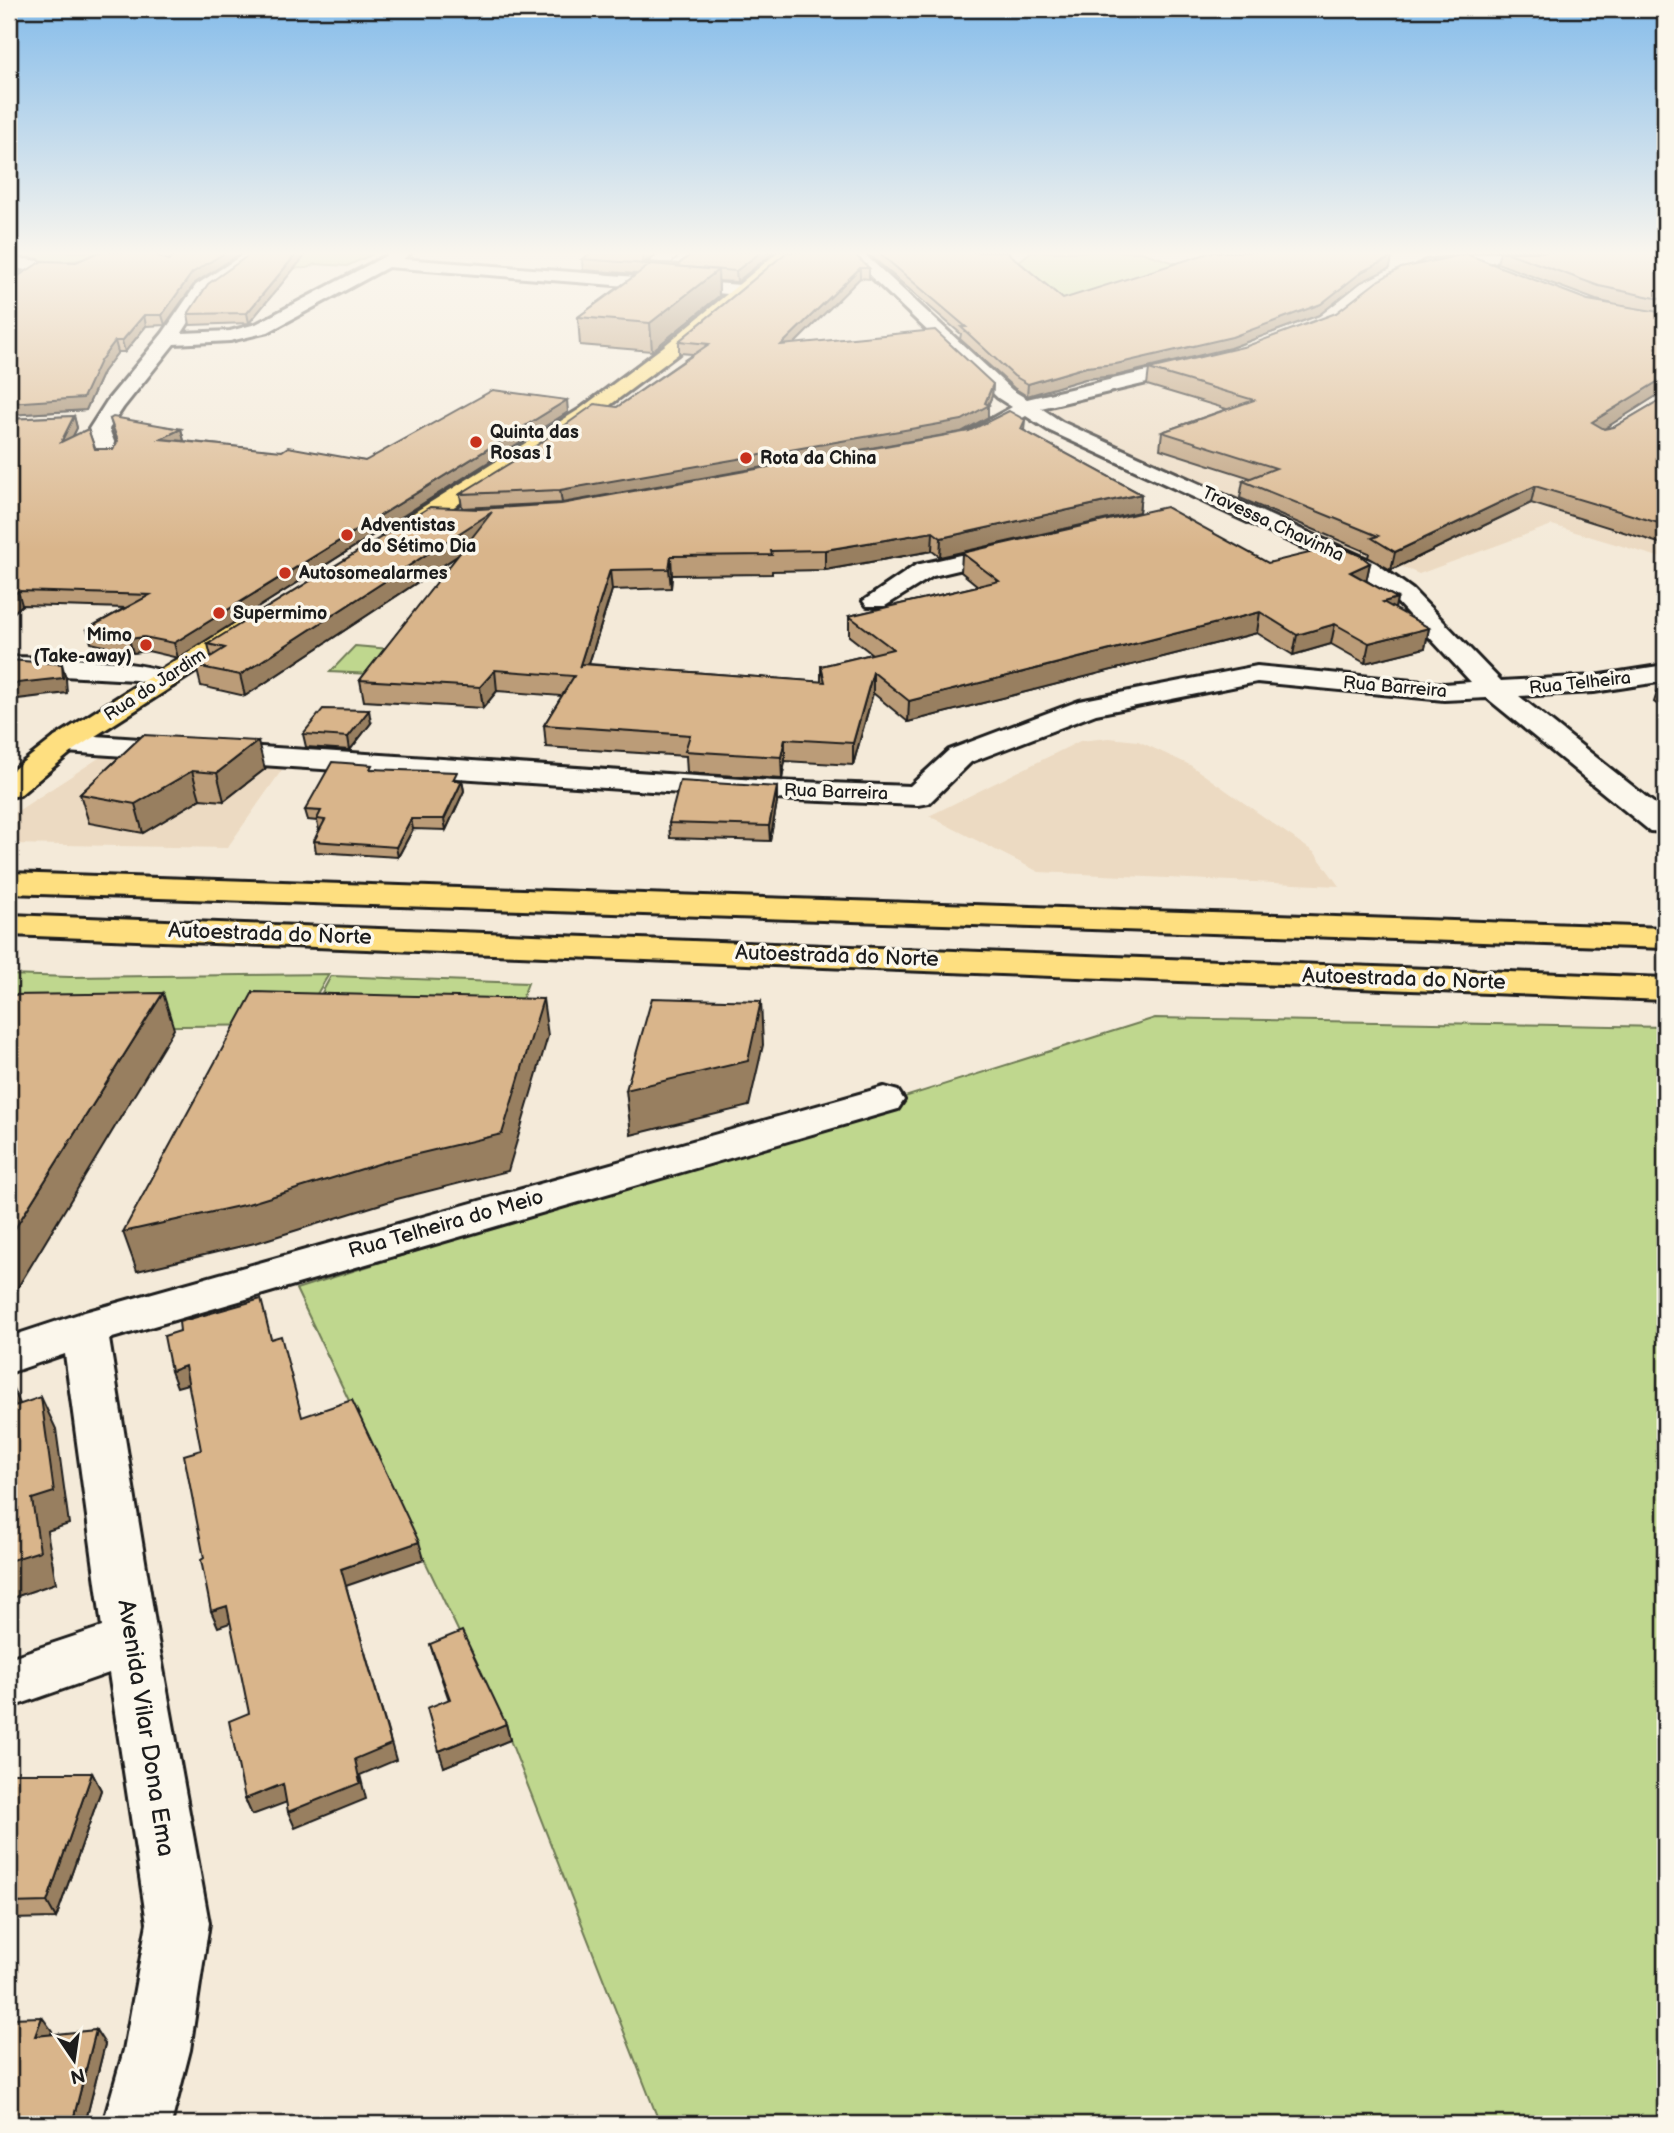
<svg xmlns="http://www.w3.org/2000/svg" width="1674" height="2133" font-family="'Balsamiq Sans',sans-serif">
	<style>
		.built { fill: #ecdac2 }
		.green { fill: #bfd78e; stroke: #6e7a55; stroke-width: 2 }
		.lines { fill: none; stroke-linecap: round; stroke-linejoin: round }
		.minor-casing { stroke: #1c1c1c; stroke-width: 6 }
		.major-casing { stroke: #1c1c1c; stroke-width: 6 }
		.highway-casing { stroke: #1c1c1c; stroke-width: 6 }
		.minor { fill: #fbf7ec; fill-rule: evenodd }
		.major { fill: #fedf80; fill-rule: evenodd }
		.highway { fill: #fedf80; fill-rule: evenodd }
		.wall { fill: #bb9c78; stroke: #1c1c1c; stroke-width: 2 }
		.shaded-wall { fill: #987f61; stroke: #1c1c1c; stroke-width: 2 }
		.building { fill: #d9b58b; stroke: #1c1c1c; stroke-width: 2 }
		.poi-dot { fill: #c8321e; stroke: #fbf7ec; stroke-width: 2.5 }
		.labels { text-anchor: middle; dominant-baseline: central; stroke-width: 7; stroke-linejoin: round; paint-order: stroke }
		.far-poi-label { font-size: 18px; font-weight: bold; fill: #1c1c1c; stroke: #fbf7ec; text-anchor: start }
		.far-street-label { font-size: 18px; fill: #1c1c1c; stroke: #fbf7ec }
		.street-label { font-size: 21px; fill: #1c1c1c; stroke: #fbf7ec }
		.near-street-label { font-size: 24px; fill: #1c1c1c; stroke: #fbf7ec }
	</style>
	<rect width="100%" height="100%" fill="#f4ead9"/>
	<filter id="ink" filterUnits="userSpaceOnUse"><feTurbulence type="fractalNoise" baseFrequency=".0143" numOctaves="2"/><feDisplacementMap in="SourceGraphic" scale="14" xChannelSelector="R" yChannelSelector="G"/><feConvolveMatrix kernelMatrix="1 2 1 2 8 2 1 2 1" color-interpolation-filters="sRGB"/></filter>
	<g filter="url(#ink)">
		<g class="built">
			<polygon points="1150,384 1578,437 1665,415 1665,559 1552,525 1419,574 1400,566 1389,569 1051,417 1046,411 1051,405 1113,388 1126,389"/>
			<polygon points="1109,738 1138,741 1190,765 1315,853 1339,886 1039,872 929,816 1080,741"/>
			<polygon points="105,754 284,767 227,848 9,844 9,819 13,814"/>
		</g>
		<g class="green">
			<polygon points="9,252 160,252 152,263 88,259 60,262 9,257"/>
			<polygon points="278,252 373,254 347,266 315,264 307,268 246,269"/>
			<polygon points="1031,252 1141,252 1185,266 1252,340 1221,352 988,285"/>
			<polygon points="355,646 414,651 484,679 330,672"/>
			<polygon points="329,974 298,1025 74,1027 9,1048 9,975 70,977"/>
			<polygon points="331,976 528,983 510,1031 305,1024"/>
			<polygon points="1155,1018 1665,1027 1665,2124 660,2124 510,1740 296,1289"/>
		</g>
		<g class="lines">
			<defs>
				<g id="minor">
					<polygon points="247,252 265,252 208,292 182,333 230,331 256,324 393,252 412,252 403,259 741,285 749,290 741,295 388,267 268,332 230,341 174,344 123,408 109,429 119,454 116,459 100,459 89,429 107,401 163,333 196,285"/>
					<polygon points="663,252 681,252 669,265 686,252 704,252 678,273 645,271 645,265"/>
					<polygon points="845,252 862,252 1012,390 1027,399 1199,359 1206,361 1209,365 1206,369 1041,408 1062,422 1376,563 1413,590 1501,681 1594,676 1665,665 1665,681 1594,692 1519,696 1665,812 1665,832 1650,831 1487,698 1444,700 1257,682 1096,714 971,762 929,803 918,805 773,799 65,752 55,749 50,743 55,737 65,734 773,781 910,786 949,750 1079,701 1257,666 1444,684 1471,682 1395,600 1358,573 1048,430 1026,416 976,443 962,443 958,439 962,435 1012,407 998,398"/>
					<polygon points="1496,252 1538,252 1530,257 1425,271 1417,266 1425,261"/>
					<polygon points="9,257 39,261 42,272 9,292 9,280 26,270 9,267"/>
					<polygon points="1013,543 1022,545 1025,550 1022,555 933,576 885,606 867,606 863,601 916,565"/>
					<path d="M9,657C40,658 161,658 177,680L173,686L163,688L135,680L9,673Z"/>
					<polygon points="884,1087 898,1091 904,1100 898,1109 109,1339 158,1641 209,1923 190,2050 171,2124 103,2124 124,2050 147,1923 109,1673 9,1708 9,1658 102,1627 65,1354 9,1373 9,1337 85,1312"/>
				</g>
				<g id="major">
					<polygon points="778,252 795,252 678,354 594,417 402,540 386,540 382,535 386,530 580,409 664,346"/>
					<polygon points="253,615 262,617 266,623 262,629 75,749 20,795 9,797 9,773 55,737 244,617"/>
				</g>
				<g id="highway">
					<polygon points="9,873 1665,928 1665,948 9,893"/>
					<polygon points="9,915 1665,978 1665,1000 9,935"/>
				</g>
			</defs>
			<use href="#minor" class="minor-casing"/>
			<use href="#major" class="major-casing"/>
			<use href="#highway" class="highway-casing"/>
			<use href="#minor" class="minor"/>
			<use href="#major" class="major"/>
			<use href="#highway" class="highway"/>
		</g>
		<g class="wall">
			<polygon points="177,252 243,252 195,283 165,325 146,326 125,352 118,352 103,372 86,410 9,415 9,282 76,262 169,260"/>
			<polygon points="253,252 308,252 249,323 190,325 188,314"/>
			<polygon points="594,252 659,252 644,262 679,264 694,252 774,252 737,282 719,281 719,296 652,351 580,345 578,317 637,274 583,270 582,259"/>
			<polygon points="787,252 869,268 869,279 860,278 794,344 993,384 992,396 988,405 988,417 961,432 562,503 462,508 460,494 617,407 693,354 679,353 679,341"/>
			<polygon points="866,252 1010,252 1007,252 1063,299 1390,268 1361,282 1319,315 1230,348 1115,376 1085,379 1027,396 1014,388 960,339 961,334"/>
			<polygon points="1500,252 1665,252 1665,391 1664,391 1603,429 1614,427 1665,397 1665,545 1531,503 1391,570 1368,557 1369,553 1240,498 1243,481 1251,478 1160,449 1162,432 1227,409 1147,385 1149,369 1588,300 1613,304 1596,300 1497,263"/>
			<polygon points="568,412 178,658 148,651 133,653 91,643 87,629 125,608 22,605 9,617 9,419 74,416 77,428 73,436 95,449 113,449 117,442 110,419 181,429 184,441 365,461"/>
			<polygon points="1025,420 1024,431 1141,494 1139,512 940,557 932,551 825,570 772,571 772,574 672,575 671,588 612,590 589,664 821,682 821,666 872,654 849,636 849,616 978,586 961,572 962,553 1268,563 1370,563 1366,581 1397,598 1395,609 1429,628 1425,648 1365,663 1331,644 1293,655 1257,633 908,722 873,693 853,765 785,761 782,779 687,773 686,756 546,747 544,725 562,696 497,691 483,708 364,701 360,680 459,555 245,696 201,686 196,666 211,656 208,644 479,509 561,504 969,431"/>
			<polygon points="1665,667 1665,710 1654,702"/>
			<polygon points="371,723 350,750 306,747 303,734"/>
			<polygon points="143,735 265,769 224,801 200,799 143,833 89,823 80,794"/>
			<polygon points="373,769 462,781 464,791 446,830 413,829 398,857 316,852 314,841 319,830 317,821 308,820 305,810"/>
			<polygon points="777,787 777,802 770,841 670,838 669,823"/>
			<polygon points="430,1644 506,1724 510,1740 444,1767 449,1700 435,1660"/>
			<polygon points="9,1773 92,1773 101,1790 56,1918 9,1919"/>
			<polygon points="52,2031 50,2034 105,2044 85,2124 9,2124"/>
		</g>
		<g class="shaded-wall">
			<polygon points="226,252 243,252 195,283 165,325 162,315 192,273"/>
			<polygon points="298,252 308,252 249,323 247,313"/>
			<polygon points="643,252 659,252 642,264"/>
			<polygon points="761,252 774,252 737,282 736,271"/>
			<polygon points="1392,257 1390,268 1361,282 1319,315 1230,348 1115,376 1085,379 1027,396 1028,384 1086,367 1363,271"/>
			<polygon points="16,261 19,271 9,278 9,266"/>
			<polygon points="860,268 860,278 781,357 781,345"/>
			<polygon points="718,270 719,296 652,351 650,323"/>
			<polygon points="144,315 146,326 125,352 122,341"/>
			<polygon points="115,341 118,352 103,372 86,410 9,415 9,403 100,361"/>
			<polygon points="1665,377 1665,385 1664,391 1588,439 1592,422"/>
			<polygon points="993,384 992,396 988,405 988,417 961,432 562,503 560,490 985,403"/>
			<polygon points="567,400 568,412 178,658 174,643"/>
			<polygon points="74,416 77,428 64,454 61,442"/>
			<polygon points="181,429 184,441 160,439"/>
			<polygon points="1535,486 1531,503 1391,570 1395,552"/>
			<polygon points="1141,494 1139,512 940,557 941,538"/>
			<polygon points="492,512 495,531 245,696 240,675"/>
			<polygon points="933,532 932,551 825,570 825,550"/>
			<polygon points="671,556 672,575 671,588 669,569"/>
			<polygon points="1370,563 1366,582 1350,572"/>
			<polygon points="610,570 612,590 581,689 579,668"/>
			<polygon points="18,591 22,605 9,617 9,599"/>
			<polygon points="1397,598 1393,618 1383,602"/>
			<polygon points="1260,612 1257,633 908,722 909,701"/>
			<polygon points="1335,624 1331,644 1293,655 1297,635"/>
			<polygon points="1429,628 1425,648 1365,663 1369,643"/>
			<polygon points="144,637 148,651 133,653 129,639"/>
			<polygon points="62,664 66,679 67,693 9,700 9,684"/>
			<polygon points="495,670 497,691 483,708 480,687"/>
			<polygon points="873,672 873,693 853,765 853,743"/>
			<polygon points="369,710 371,723 350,750 348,737"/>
			<polygon points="785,739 785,761 782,779 781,757"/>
			<polygon points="258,741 265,769 224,801 217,773"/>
			<polygon points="192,771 200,799 143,833 135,804"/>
			<polygon points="462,781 464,791 446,830 444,819"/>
			<polygon points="777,787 777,802 770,841 769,826"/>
			<polygon points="411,819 413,829 398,857 396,847"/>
			<polygon points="163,993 174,1029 9,1302 9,1238"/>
			<polygon points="543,999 548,1036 508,1171 397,1199 259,1242 137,1271 123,1232"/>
			<polygon points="761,1001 763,1045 749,1106 631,1135 626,1090"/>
			<polygon points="185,1366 191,1383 177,1387 171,1371"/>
			<polygon points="13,1389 28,1421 15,1406"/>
			<polygon points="41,1397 56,1429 69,1524 47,1531 56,1583 9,1599 9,1561 32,1499"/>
			<polygon points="419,1542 424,1559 346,1586 396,1760 360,1775 366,1799 295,1828 288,1812 341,1569"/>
			<polygon points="227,1606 233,1622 218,1627 211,1611"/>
			<polygon points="506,1724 510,1740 444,1767 439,1751"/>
			<polygon points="92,1773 101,1790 56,1918 47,1902"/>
			<polygon points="283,1784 290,1801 252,1815 245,1799"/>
			<polygon points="42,2017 52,2031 45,2050 35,2036"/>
			<polygon points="96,2030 105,2044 85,2124 77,2124 73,2120"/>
		</g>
		<g class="building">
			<polygon points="99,252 150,253 169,260 177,252 226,252 192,273 162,315 144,315 122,341 115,341 100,361 83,398 9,403 9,282 42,261 76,262"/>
			<polygon points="253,252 298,252 247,313 188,314 208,284"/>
			<polygon points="594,252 644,252 643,252 642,262 679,264 694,252 761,252 736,271 582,259"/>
			<polygon points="787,252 852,252 869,268 860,268 781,345 935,330 993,384 985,403 989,405 962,420 560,490 460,494 523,455 595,404 617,407 709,344 679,341"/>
			<polygon points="878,252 1007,252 1063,299 1212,252 1373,252 1392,257 1363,271 1321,304 1232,337 1116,364 1086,367 1028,384 1014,376 961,327 966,327"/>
			<polygon points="1506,252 1665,252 1665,300 1599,286"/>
			<polygon points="1466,254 1588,300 1665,313 1665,377 1592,422 1604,429 1614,427 1665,397 1665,525 1535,486 1395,552 1372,538 1378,536 1243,481 1276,468 1162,432 1254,400 1149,369 1247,346 1336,313 1379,280 1401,268"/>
			<polygon points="9,261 16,261 9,266"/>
			<polygon points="651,264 718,270 650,323 578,317"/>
			<polygon points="493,390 567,400 174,643 144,637 129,639 87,629 150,595 18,591 9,599 9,419 74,416 61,442 88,429 95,449 113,449 118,441 110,419 113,417 181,429 160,439 282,451 288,447 365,461"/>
			<polygon points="1009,411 1025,420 1021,429 1141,494 941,538 933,532 825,550 771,551 772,555 671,556 669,569 610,570 579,668 582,664 825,682 821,666 893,649 849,616 999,581 962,553 1166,507 1268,563 1338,546 1361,556 1370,563 1350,572 1397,598 1383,602 1429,628 1369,643 1335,624 1297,635 1260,612 909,701 873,672 853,743 785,739 781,757 685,751 690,735 544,725 574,676 495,670 480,687 360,680 492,512 240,675 196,666 225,648 208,644 430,507 479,509 561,504 969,431"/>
			<polygon points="9,660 62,664 63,678 9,684"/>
			<polygon points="323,709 369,710 348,737 303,734"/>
			<polygon points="143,735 258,741 217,773 192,771 135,804 80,794"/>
			<polygon points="332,762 372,765 370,769 457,772 453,780 462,781 444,819 411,819 396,847 314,841 325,820 317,819 321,811 305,810"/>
			<polygon points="680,781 777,787 769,826 669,823"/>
			<polygon points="253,992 543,999 502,1134 388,1161 248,1204 123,1232"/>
			<polygon points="163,993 9,1238 9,997 11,995"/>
			<polygon points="652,998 761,1001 748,1061 626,1090"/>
			<polygon points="261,1299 271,1339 281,1336 302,1417 352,1400 419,1542 341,1569 391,1744 355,1759 360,1783 288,1812 283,1784 245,1799 229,1721 249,1713 227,1606 211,1611 201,1560 204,1558 184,1455 201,1450 185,1366 171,1371 164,1336 180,1331 179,1322"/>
			<polygon points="13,1389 15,1406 41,1397 54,1492 32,1499 40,1551 9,1561 9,1390"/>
			<polygon points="462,1631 506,1724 439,1751 427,1708 450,1699 430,1644"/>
			<polygon points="9,1773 92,1773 47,1902 9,1903"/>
			<polygon points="42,2017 35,2036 96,2030 73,2120 57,2121 56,2124 9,2124 9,2018"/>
		</g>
	</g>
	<linearGradient id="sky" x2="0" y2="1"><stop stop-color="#85bcea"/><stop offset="0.46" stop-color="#faf6ee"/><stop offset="1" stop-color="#faf6ee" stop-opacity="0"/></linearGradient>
	<rect width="1674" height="550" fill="url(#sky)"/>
	<g class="poi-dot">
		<circle cx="476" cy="442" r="7"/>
		<circle cx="746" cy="458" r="7"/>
		<circle cx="347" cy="535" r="7"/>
		<circle cx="285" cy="573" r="7"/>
		<circle cx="219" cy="613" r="7"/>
		<circle cx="146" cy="645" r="7"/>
	</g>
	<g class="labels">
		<g class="far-poi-label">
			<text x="490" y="432">Quinta das<tspan x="490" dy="21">Rosas I</tspan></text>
			<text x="760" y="458">Rota da China</text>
			<text x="361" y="525">Adventistas<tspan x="361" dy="21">do Sétimo Dia</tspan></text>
			<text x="299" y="573">Autosomealarmes</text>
			<text x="233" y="613">Supermimo</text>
			<text x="132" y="635" text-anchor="end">Mimo<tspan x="132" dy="21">(Take-away)</tspan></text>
		</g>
		<g class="far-street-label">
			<text transform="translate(1273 524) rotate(25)">Travessa Chavinha</text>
			<text transform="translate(1580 683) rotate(-6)">Rua Telheira</text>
			<text transform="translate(155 685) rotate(-33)">Rua do Jardim</text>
			<text transform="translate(1395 687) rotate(5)">Rua Barreira</text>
			<text transform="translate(836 792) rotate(2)">Rua Barreira</text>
		</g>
		<g class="street-label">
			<text transform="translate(270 934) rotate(2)">Autoestrada do Norte</text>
			<text transform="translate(837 956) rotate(2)">Autoestrada do Norte</text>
			<text transform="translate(1404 979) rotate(2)">Autoestrada do Norte</text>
			<text transform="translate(446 1224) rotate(-16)">Rua Telheira do Meio</text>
		</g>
		<g class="near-street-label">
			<text transform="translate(146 1728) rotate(81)">Avenida Vilar Dona Ema</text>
		</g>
	</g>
	<rect width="1674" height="2133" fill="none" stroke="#fbf7ec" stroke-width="35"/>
	<rect x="18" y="18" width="1639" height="2098" fill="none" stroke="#1c1c1c" stroke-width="2.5" filter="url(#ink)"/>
	<g transform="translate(74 2060) rotate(167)" stroke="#fbf7ec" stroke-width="5" paint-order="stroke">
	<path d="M0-5L12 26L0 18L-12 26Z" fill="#1c1c1c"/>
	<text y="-10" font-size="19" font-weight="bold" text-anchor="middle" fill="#1c1c1c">N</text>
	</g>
</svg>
